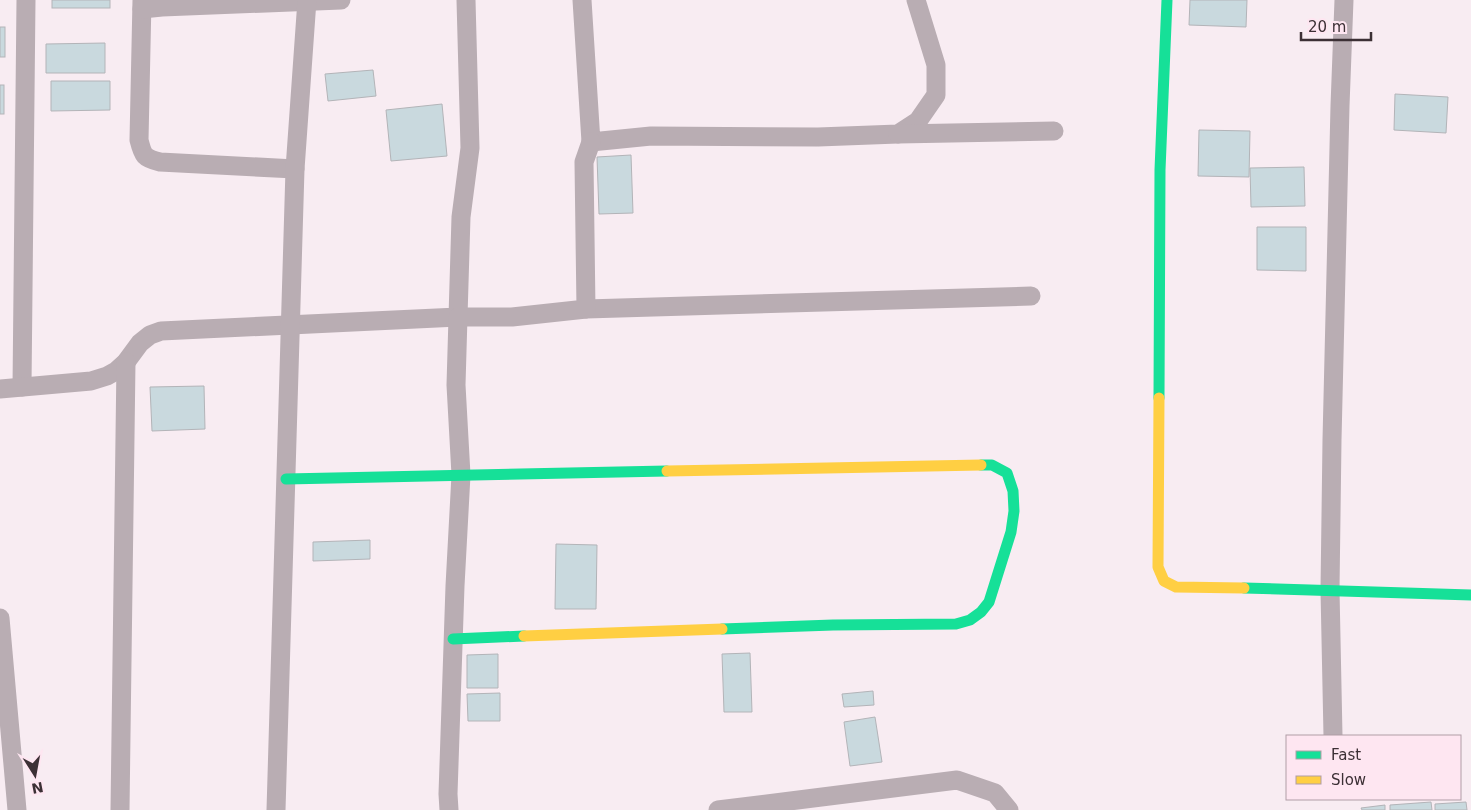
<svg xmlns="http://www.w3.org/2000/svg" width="1471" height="810" font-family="'DejaVu Sans',sans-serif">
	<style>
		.building { fill: #c9d9de; stroke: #b3b4b8 }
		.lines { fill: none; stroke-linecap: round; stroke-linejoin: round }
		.street { stroke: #b9adb3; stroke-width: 19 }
		.fast { stroke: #16e098; stroke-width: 11 }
		.slow { stroke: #ffcf43; stroke-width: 11 }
	</style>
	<rect width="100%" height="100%" fill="#f8ecf2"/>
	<g class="building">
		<rect x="52" y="0" width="58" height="8"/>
		<polygon points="1190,0 1247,0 1246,27 1189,25"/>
		<rect x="0" y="27" width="5" height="30"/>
		<polygon points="105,43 105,73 46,73 46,44"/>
		<polygon points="373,70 376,96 328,101 325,74"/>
		<polygon points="51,81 110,81 110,110 51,111"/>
		<rect x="0" y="85" width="4" height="29"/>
		<polygon points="1395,94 1448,97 1446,133 1394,130"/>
		<polygon points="442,104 447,156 391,161 386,110"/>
		<polygon points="1199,130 1250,131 1249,177 1198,176"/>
		<polygon points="631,155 633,213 599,214 597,157"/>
		<polygon points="1304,167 1305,206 1251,207 1250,168"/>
		<polygon points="1257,227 1306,227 1306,271 1257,270"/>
		<polygon points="204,386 205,429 152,431 150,387"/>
		<polygon points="370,540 370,559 313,561 313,542"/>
		<polygon points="556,544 597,545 596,609 555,609"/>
		<polygon points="750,653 752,712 724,712 722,654"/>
		<polygon points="498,654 498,688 467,688 467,655"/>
		<polygon points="873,691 874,705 844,707 842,694"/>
		<polygon points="500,693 500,721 468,721 467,694"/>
		<polygon points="875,717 882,762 850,766 844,722"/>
		<polygon points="1431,802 1432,810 1390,810 1390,805"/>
		<polygon points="1466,802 1467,810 1435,810 1435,804"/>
		<polygon points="1385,805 1385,810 1362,810 1361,808"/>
	</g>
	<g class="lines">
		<g class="street">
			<path d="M142,0L139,140C143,156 144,158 160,162L295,169"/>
			<polyline points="582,0 591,142 651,136 818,137 898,134 918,121 936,95 936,65 916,0"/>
			<polyline points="142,9 162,7 341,0"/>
			<polyline points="898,134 1054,131"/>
			<polyline points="586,309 1031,296"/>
			<polyline points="22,387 26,0"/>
			<polyline points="0,389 91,381 107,376 116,371 126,362 140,343 150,335 161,331 458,317 461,217 470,148 466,0"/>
			<polyline points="0,618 17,810"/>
			<polyline points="1333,736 1330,590 1332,440 1340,106 1344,0"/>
			<polyline points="120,810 126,362"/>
			<polyline points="276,810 295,169 307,0"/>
			<polyline points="449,810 448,794 455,586 461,475 456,385 458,317 512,317 586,309 584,162 591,142"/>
			<polyline points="718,810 957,780 995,793 1009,810"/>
		</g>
		<g class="fast">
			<polyline points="1159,398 1160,170 1167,0"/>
			<polyline points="286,479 667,471"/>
			<polyline points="1244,588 1471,595"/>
			<polyline points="722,629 833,625 956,624 970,620 981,612 989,602 1011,532 1014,511 1013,491 1007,473 992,465 981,465"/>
			<polyline points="453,639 524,636"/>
		</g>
		<g class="slow">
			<polyline points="1159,398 1158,567 1164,581 1176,587 1244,588"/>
			<polyline points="667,471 981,465"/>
			<polyline points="524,636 722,629"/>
		</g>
	</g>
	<rect x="1286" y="735" width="175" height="65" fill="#fee6f1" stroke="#b09da6"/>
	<rect x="1296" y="751" width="25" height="8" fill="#16e098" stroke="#b09da6"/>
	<text x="1331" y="760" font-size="15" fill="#3c3035">Fast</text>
	<rect x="1296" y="776" width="25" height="8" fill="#ffcf43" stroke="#b09da6"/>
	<text x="1331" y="785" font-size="15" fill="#3c3035">Slow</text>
	<g transform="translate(35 775) rotate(169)" stroke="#fee6f1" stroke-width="4" paint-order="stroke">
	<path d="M0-4L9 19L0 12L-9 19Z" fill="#3c3035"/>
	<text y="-8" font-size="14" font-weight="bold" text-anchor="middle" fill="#3c3035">N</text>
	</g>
	<path d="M1301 32v8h70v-8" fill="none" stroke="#3c3035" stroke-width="2.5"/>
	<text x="1308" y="32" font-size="15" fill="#3c3035" stroke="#fee6f1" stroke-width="4" paint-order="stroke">20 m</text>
</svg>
